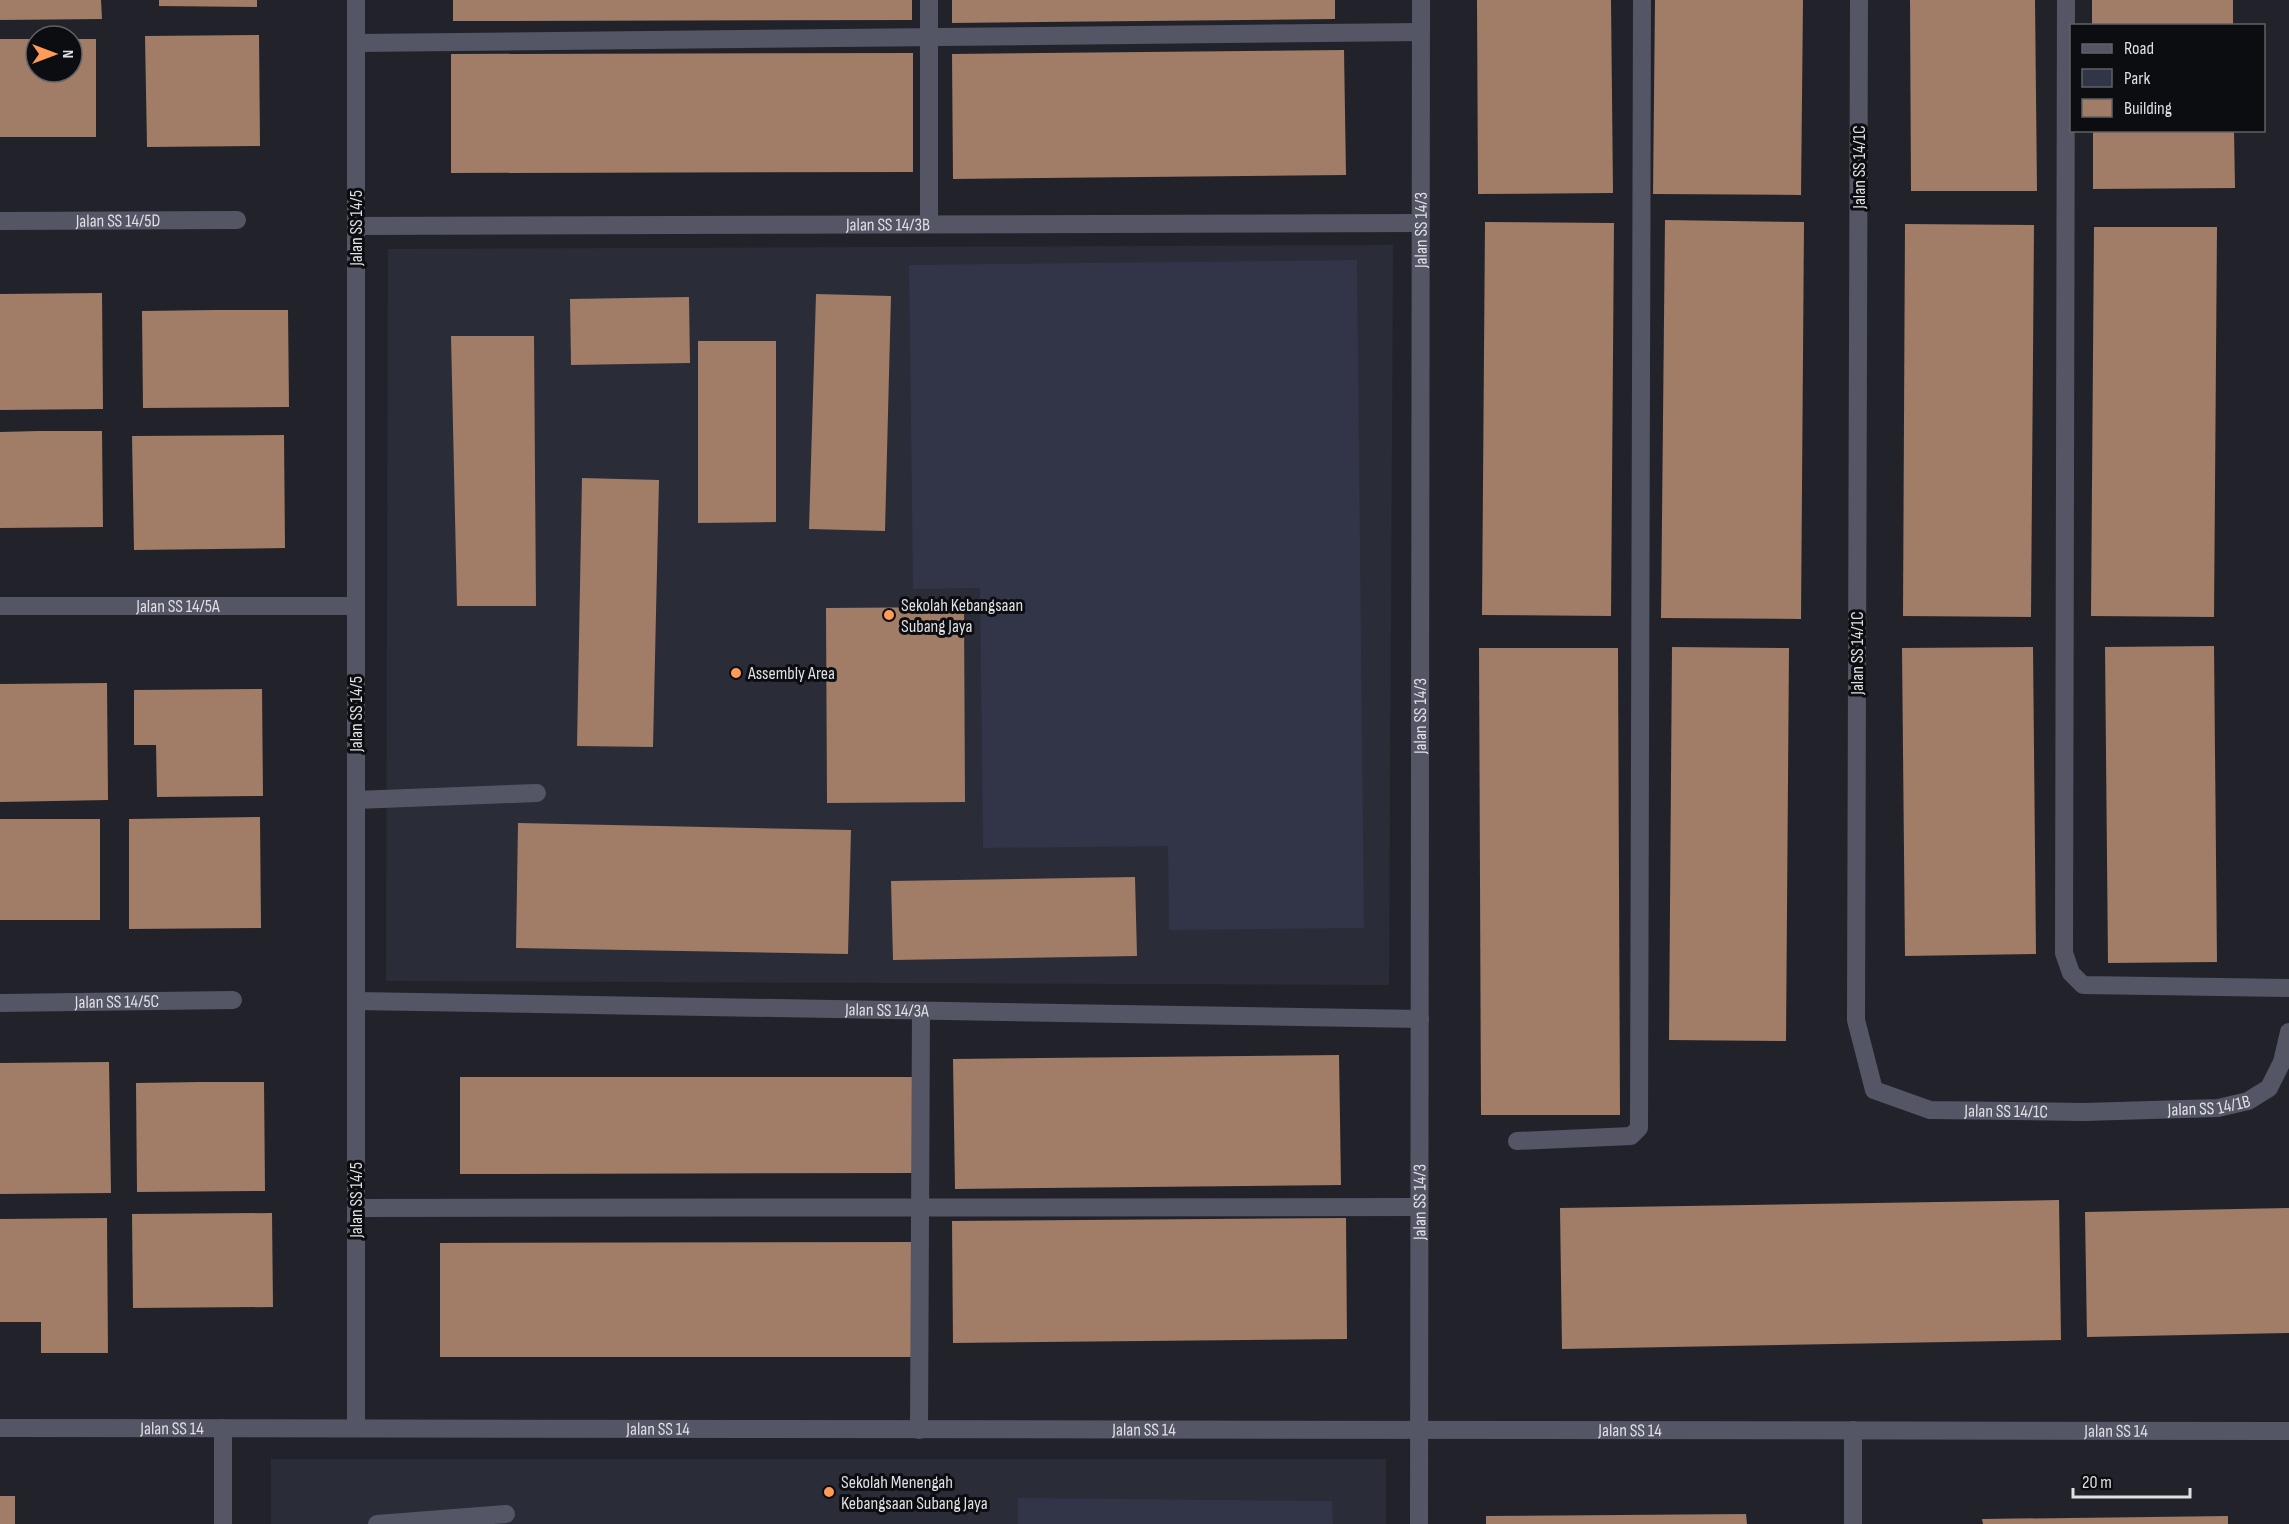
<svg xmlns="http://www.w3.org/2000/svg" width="2289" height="1524" font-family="'Sofia Sans Condensed',sans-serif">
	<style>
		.built { fill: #2a2c38 }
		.green { fill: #323448 }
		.building { fill: #a17c66 }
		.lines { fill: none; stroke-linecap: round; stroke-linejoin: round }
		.minor { stroke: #545665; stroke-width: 18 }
		.poi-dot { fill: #fe9b59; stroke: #0c0d10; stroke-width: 2 }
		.labels { text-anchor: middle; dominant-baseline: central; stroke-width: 6; stroke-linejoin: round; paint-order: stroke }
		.street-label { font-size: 18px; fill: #dfdfe4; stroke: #0c0d10 }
		.poi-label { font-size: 18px; fill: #dfdfe4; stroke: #0c0d10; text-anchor: start }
	</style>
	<rect width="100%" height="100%" fill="#22232a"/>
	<g class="built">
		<polygon points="1393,245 1389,985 386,981 388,249"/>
		<rect x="271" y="1459" width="1115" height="65"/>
	</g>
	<g class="green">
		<polygon points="1357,260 1364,928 1169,930 1168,846 983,848 980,588 913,589 909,265"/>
		<polygon points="1018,1498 1332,1501 1333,1524 1018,1524"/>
	</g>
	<g class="building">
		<polygon points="0,0 101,0 102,19 0,20"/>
		<polygon points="159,0 257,0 257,7 159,6"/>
		<polygon points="453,0 912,0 912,20 453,21"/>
		<polygon points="952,0 1335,0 1335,19 952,23"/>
		<polygon points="1477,0 1611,0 1613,193 1478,194"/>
		<polygon points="1655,0 1803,0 1801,195 1653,194"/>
		<polygon points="1910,0 2035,0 2037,191 1911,191"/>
		<rect x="2092" y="0" width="141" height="26"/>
		<polygon points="259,35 260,146 147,147 145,36"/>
		<polygon points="0,39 36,39 36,72 72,72 72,39 96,39 96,137 0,137"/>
		<polygon points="1344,50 1346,175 953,179 952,54"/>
		<polygon points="913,53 913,172 451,173 451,54"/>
		<polygon points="2093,130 2234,130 2235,188 2093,189"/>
		<polygon points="1665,220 1804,222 1801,619 1661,618"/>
		<polygon points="1485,222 1614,223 1611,616 1482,615"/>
		<polygon points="1905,224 2034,225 2031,617 1903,616"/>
		<polygon points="2094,227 2217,227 2214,617 2091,616"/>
		<polygon points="102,293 103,409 0,410 0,294"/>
		<polygon points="816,294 891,296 885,531 809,529"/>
		<polygon points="689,297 690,363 571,365 570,299"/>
		<polygon points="215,310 288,310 289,407 143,408 142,311"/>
		<polygon points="451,336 534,336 536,606 457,606"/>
		<polygon points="698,341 776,341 776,522 698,523"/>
		<polygon points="39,431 102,431 103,527 0,528 0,432"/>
		<polygon points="284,435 285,548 134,550 132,436"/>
		<polygon points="582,478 659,480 653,747 577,746"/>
		<polygon points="964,607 965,802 827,803 826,608"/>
		<polygon points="2214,646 2217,962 2108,963 2105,647"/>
		<polygon points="1672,647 1789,648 1786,1041 1669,1040"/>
		<polygon points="2033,647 2036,954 1905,956 1902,648"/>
		<polygon points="1479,648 1618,648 1620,1115 1481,1115"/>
		<polygon points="107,683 108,800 0,802 0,684"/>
		<polygon points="262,689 263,796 157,797 156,745 134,745 134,690"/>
		<polygon points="260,817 261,928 129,929 129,819"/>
		<rect x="0" y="819" width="100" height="101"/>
		<polygon points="518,823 851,830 848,954 516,948"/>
		<polygon points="1135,877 1137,956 893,960 891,881"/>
		<polygon points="1339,1055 1341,1185 955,1189 953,1059"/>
		<polygon points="109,1062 111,1193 0,1194 0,1063"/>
		<polygon points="460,1077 916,1077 917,1173 460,1174"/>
		<polygon points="200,1082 264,1082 265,1191 137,1192 136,1083"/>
		<polygon points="2059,1200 2061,1340 1562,1349 1560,1208"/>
		<polygon points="2289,1208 2289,1333 2087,1337 2085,1212"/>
		<polygon points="272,1213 273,1307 133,1308 132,1214"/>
		<polygon points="107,1218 108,1353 41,1353 41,1322 0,1322 0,1219"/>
		<polygon points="1346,1218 1347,1339 953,1343 952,1221"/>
		<polygon points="918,1242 918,1357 440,1357 440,1243"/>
		<rect x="0" y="1496" width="15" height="28"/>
		<polygon points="1746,1514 1747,1524 1486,1524 1486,1516"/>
		<polygon points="2228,1516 2228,1524 1983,1524 1982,1519"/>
	</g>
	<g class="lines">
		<g class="minor">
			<polyline points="929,0 929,224"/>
			<path id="s1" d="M1859,0L1856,1020L1874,1090L1930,1110L2084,1112L2218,1108L2248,1101L2269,1088L2282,1062L2289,1032"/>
			<polyline points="2066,0 2064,953 2071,973 2083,985 2289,988"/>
			<polyline points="356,43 1421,32"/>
			<path id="s2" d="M0,221L237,220"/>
			<path id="s3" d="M356,226L1420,223"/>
			<path id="s4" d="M0,606H356"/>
			<polyline points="356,800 537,793"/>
			<path id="s5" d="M356,1001L1420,1019"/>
			<path id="s6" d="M0,1003L233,1000"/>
			<polyline points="1517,1141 1631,1136 1639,1128 1642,0"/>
			<polyline points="356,1208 1419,1207"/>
			<path id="s7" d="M0,1428L2289,1431"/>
			<polyline points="356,1428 356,0"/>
			<polyline points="919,1430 921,1011"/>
			<polyline points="1853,1430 1853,1524"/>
			<polyline points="223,1524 223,1428"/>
			<polyline points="377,1524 506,1514"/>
			<path id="s8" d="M1419,1524L1421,0"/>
		</g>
	</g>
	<g class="poi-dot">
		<circle cx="889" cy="615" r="6"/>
		<circle cx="736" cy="673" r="6"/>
		<circle cx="829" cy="1492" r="6"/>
	</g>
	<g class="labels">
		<g class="street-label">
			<text transform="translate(1859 167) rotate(-90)">Jalan SS 14/1C</text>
			<text stroke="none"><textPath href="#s2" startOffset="118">Jalan SS 14/5D</textPath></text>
			<text stroke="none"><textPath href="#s3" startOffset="532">Jalan SS 14/3B</textPath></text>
			<text transform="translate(356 228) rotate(-90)">Jalan SS 14/5</text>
			<text stroke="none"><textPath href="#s8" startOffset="1294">Jalan SS 14/3</textPath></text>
			<text stroke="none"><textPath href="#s4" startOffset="178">Jalan SS 14/5A</textPath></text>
			<text transform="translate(1857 653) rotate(-90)">Jalan SS 14/1C</text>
			<text transform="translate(356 714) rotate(-90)">Jalan SS 14/5</text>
			<text stroke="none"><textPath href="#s8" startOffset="808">Jalan SS 14/3</textPath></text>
			<text stroke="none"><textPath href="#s6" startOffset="117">Jalan SS 14/5C</textPath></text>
			<text stroke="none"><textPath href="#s5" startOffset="531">Jalan SS 14/3A</textPath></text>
			<text stroke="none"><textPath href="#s1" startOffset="1431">Jalan SS 14/1B</textPath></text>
			<text stroke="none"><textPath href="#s1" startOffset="1228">Jalan SS 14/1C</textPath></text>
			<text transform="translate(356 1200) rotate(-90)">Jalan SS 14/5</text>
			<text stroke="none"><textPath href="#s8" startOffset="322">Jalan SS 14/3</textPath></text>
			<text stroke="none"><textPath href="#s7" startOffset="172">Jalan SS 14</textPath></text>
			<text stroke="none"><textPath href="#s7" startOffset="658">Jalan SS 14</textPath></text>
			<text stroke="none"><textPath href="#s7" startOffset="1144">Jalan SS 14</textPath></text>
			<text stroke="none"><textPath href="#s7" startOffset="1630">Jalan SS 14</textPath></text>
			<text stroke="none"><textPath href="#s7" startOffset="2116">Jalan SS 14</textPath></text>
		</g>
		<g class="poi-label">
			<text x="901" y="605">Sekolah Kebangsaan<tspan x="901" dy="21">Subang Jaya</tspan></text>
			<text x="748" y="673">Assembly Area</text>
			<text x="841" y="1482">Sekolah Menengah<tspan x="841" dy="21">Kebangsaan Subang Jaya</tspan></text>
		</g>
	</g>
	<rect x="2070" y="24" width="195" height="108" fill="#0c0d10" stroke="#606165" stroke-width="1.5"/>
	<rect x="2082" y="44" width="30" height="9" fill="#545665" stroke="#606165" stroke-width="1.5"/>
	<text x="2124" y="54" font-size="18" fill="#dfdfe4">Road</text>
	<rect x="2082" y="69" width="30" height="18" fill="#323448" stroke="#606165" stroke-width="1.5"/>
	<text x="2124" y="84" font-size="18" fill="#dfdfe4">Park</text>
	<rect x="2082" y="99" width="30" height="18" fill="#a17c66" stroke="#606165" stroke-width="1.5"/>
	<text x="2124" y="114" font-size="18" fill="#dfdfe4">Building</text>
	<g transform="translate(54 54) rotate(90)"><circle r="28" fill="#0c0d10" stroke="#606165" stroke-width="1.5"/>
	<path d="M0-4.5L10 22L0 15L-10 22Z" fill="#fe9b59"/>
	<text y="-9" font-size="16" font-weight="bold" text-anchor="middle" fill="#dfdfe4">N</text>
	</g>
	<path d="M2073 1488v9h117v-9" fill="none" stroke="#dfdfe4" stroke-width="3"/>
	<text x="2082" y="1488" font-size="18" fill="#dfdfe4" stroke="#0c0d10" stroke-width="4.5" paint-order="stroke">20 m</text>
</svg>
